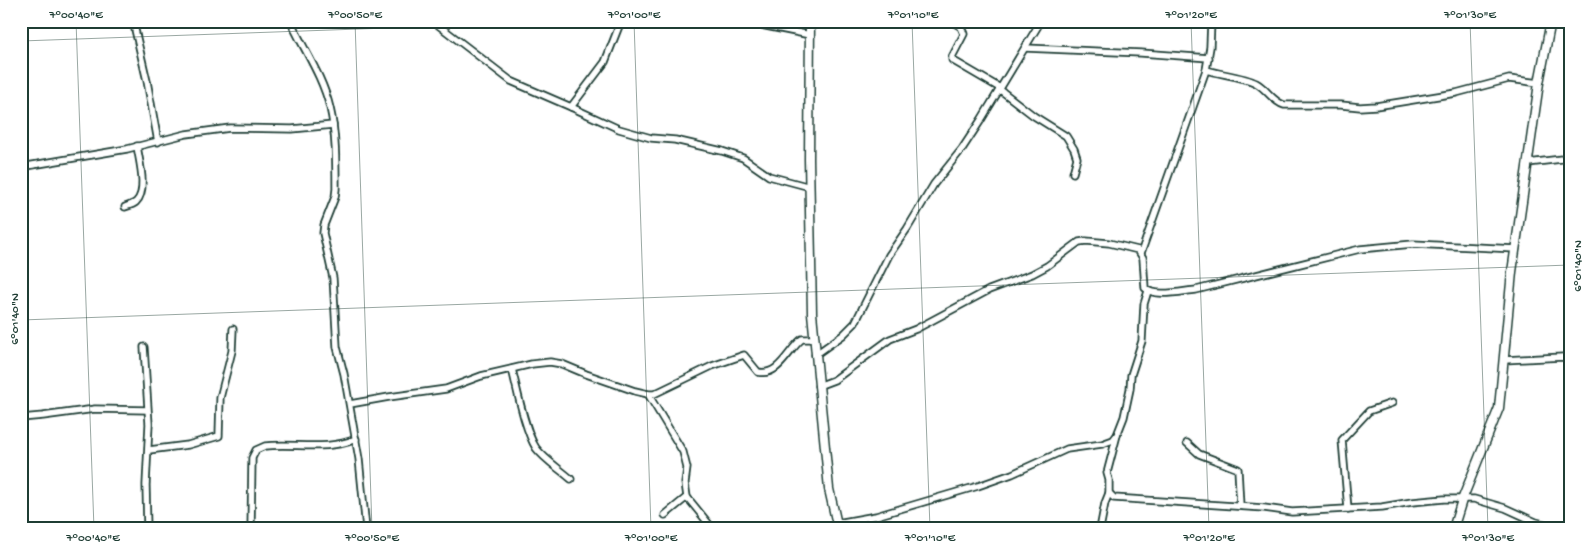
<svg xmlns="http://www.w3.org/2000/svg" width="1591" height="550" font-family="'Gochi Hand',sans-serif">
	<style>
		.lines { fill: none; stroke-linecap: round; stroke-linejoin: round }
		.minor-casing { stroke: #1f3d34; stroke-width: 9 }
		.major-casing { stroke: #1f3d34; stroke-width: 11 }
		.minor { stroke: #fff; stroke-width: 5.5 }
		.major { stroke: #fff; stroke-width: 8 }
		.ticks { fill: none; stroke: #1f3d34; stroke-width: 1; stroke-opacity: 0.45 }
		.neatline { fill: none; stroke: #1f3d34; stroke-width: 2 }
		.ticks-label { font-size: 12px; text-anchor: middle; fill: #1f3d34 }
	</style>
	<rect width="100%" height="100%" fill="#fff"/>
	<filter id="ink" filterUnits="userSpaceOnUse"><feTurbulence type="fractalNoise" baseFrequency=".02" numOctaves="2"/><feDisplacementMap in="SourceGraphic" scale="10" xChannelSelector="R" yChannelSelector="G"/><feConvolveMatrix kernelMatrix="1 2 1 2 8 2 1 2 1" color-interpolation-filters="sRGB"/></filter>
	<g filter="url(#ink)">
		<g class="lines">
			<defs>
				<g id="minor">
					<polyline points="133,21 147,81 158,142"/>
					<path d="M292,21L293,26C306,53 323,78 330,108C336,133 336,163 336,189L335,197L324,225L323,233L333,278L337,347L344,374L359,459L366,529"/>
					<polyline points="433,21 511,81 571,107 619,129 651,138 675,140 722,151 743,158 769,176 810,187"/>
					<polyline points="741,21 810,35"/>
					<polyline points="951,21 961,27 964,34 952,57 952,60 1000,88"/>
					<polyline points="1025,48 1141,53 1209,58"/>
					<path d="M1206,70C1219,74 1245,77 1256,83C1267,89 1272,101 1284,105H1341L1360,107L1376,106L1456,93L1509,79L1539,83"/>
					<polyline points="999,89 1034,116 1066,136 1074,149 1077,158 1073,173"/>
					<polyline points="571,107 605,62 621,21"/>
					<polyline points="1528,163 1570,158"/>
					<polyline points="21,167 127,149 186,134 230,128 292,129 333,125"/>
					<path d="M125,207C128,206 134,204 136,202C148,191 139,160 137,146"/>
					<polyline points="1141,253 1206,70 1210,47 1211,21"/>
					<polyline points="144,347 149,424 146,485 147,529"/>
					<polyline points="815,355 843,335 855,323 889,255 907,229 934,184 962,149 981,120 1041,21"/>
					<polyline points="1504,360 1563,357 1570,358"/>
					<path d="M512,369C517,389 525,431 536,448C545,460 560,469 571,479"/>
					<path d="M818,386L834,380L890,339L916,329L989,290L1032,274L1047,266L1079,242L1086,241L1109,243L1138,250L1143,258L1145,288C1154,298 1183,291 1196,290L1360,249L1413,244L1516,249"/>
					<polyline points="648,394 683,452 687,468 685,483 687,497 713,529"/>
					<path d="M350,404L389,397L446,389L481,376L532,364L550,362L562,364L586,374L635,391L648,394H654L712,366L744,355L758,372C779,377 788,350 802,339H814"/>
					<polyline points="21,418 43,416 95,409 147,410"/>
					<polyline points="1117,435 1107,473 1109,480 1109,493 1114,498 1264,508 1292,512 1382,507 1412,502 1444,499 1474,499 1505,508 1536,522 1565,529"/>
					<polyline points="1187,443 1199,454 1238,469 1240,506"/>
					<polyline points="149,450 188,445 219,436 220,398 232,351 233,329"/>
					<polyline points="1348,509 1342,440 1369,411 1392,403"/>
					<polyline points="665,515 687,497"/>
					<polyline points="837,523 876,516 978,486 1012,474 1067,449 1102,444 1113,440 1117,435 1124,417 1130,389 1131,375 1142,341 1144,304 1148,291"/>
					<path d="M251,529L252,458L256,450L265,446C295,443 327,451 356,439"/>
					<polyline points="1100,529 1105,503 1109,493"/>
				</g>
				<g id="major">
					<polyline points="810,21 809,159 812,313 829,489 838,529"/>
					<polyline points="1453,529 1462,500 1499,408 1512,272 1539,83 1551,21"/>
				</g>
			</defs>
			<use href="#minor" class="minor-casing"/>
			<use href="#major" class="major-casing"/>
			<use href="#minor" class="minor"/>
			<use href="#major" class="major"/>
		</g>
	</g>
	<path class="ticks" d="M76,21L94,529M355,21L372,529M634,21L651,529M912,21L930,529M1191,21L1209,529M1470,21L1488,529M21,41L585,21M21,320L1570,265"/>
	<rect width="1591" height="550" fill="none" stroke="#fff" stroke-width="55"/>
	<rect x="28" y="28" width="1536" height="494" class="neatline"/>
	<g class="ticks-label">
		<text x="76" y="18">7°00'40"E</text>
		<text x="355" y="18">7°00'50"E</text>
		<text x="634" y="18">7°01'00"E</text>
		<text x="913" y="18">7°01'10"E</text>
		<text x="1191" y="18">7°01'20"E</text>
		<text x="1470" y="18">7°01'30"E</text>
		<text transform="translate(1577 266) rotate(-90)" y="4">6°01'40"N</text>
		<text transform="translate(14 319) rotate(-90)" y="4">6°01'40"N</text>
		<text x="93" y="541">7°00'40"E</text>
		<text x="372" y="541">7°00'50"E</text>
		<text x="651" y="541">7°01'00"E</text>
		<text x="930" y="541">7°01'10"E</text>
		<text x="1209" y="541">7°01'20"E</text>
		<text x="1488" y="541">7°01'30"E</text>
	</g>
</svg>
